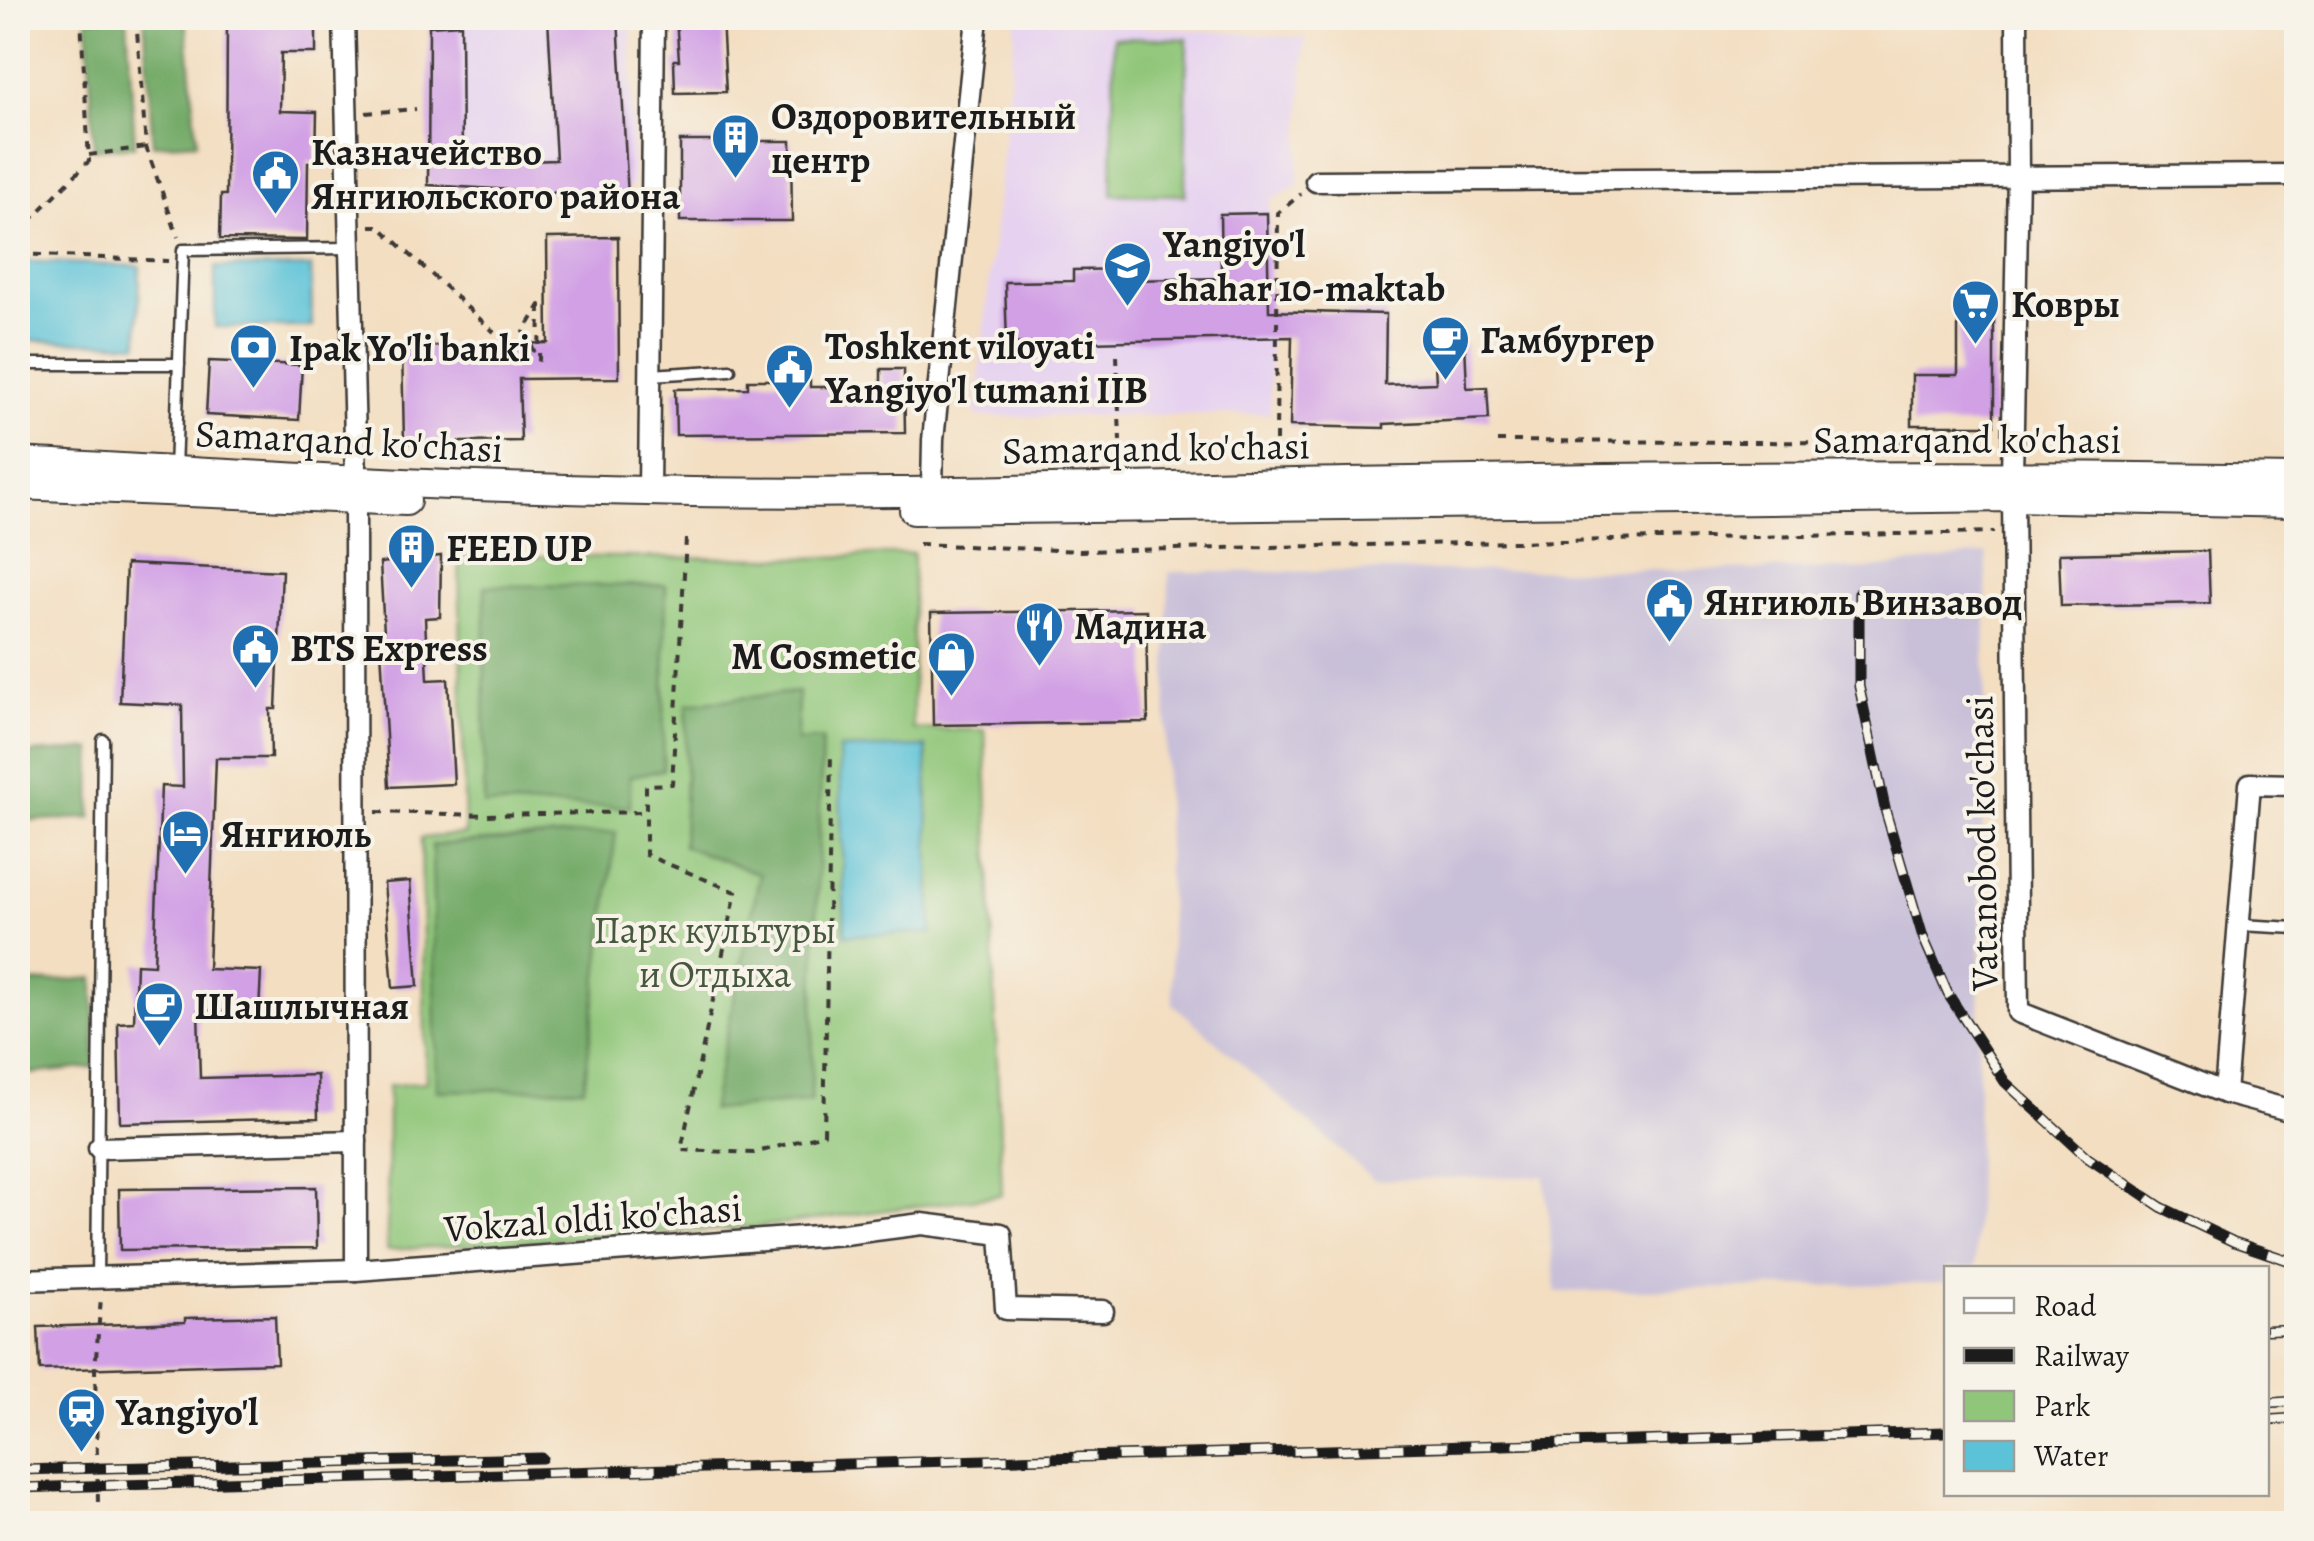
<svg xmlns="http://www.w3.org/2000/svg" width="2314" height="1541" font-family="Alegreya,serif">
	<style>
		.built { fill: #e6d2f0 }
		.industrial { fill: #c8bfd8 }
		.green { fill: #90c679; stroke: #56714a; stroke-width: 2.5 }
		.forest { fill: #74ab69; stroke: #486442; stroke-width: 2.5 }
		.water { fill: #5bc2d8; stroke: #3c6f7a; stroke-width: 2.5 }
		.building { fill: #d1a0e5 }
		.lines { fill: none; stroke-linecap: round; stroke-linejoin: round }
		.service-casing { stroke: #3c3935; stroke-width: 15 }
		.minor-casing { stroke: #3c3935; stroke-width: 25 }
		.secondary-casing { stroke: #3c3935; stroke-width: 32 }
		.path { stroke: #3c3935; stroke-width: 4; stroke-dasharray: 8 8; stroke-linecap: butt }
		.service { stroke: #fff; stroke-width: 10 }
		.minor { stroke: #fff; stroke-width: 20 }
		.secondary { stroke: #fff; stroke-width: 28 }
		.rail-casing { stroke: #1c1c1c; stroke-width: 11 }
		.rail { stroke: #f7f3e8; stroke-width: 8; stroke-dasharray: 22; stroke-linecap: butt }
		.labels { text-anchor: middle; dominant-baseline: central; stroke-width: 8; stroke-linejoin: round; paint-order: stroke }
		.poi-label { font-size: 38px; font-weight: bold; fill: #1c1c1c; stroke: #f7f3e8; text-anchor: start }
		.street-label { font-size: 38px; fill: #1c1c1c; stroke: #f7f3e8 }
		.park-label { font-size: 38px; fill: #45583d; stroke: #f7f3e8 }
	</style>
	<rect width="100%" height="100%" fill="#f7f3e8"/>
	<filter id="ink" filterUnits="userSpaceOnUse"><feTurbulence type="fractalNoise" baseFrequency=".01" numOctaves="2"/><feDisplacementMap in="SourceGraphic" scale="20" xChannelSelector="R" yChannelSelector="G"/><feConvolveMatrix kernelMatrix="1 2 1 2 8 2 1 2 1" color-interpolation-filters="sRGB"/></filter>
	<filter id="wash" filterUnits="userSpaceOnUse"><feTurbulence type="fractalNoise" baseFrequency=".0048" numOctaves="4" result="noise"/><feDisplacementMap in="SourceGraphic" scale="40" xChannelSelector="R" yChannelSelector="G"/><feGaussianBlur stdDeviation="2.25" result="paint"/><feColorMatrix in="noise" values="0 0 0 0 0 0 0 0 0 0 0 0 0 0 0 0 0 1.4 0 .05"/><feComposite in="paint" operator="in"/></filter>
	<g filter="url(#wash)">
		<rect width="100%" height="100%" fill="#f3dec1"/>
		<g class="built">
			<polygon points="438,18 631,18 633,187 441,189"/>
			<polygon points="1016,18 1305,38 1298,184 1270,202 1270,414 975,417"/>
		</g>
		<polygon class="industrial" points="1987,553 1975,1268 1946,1268 1946,1283 1556,1292 1544,1176 1374,1180 1173,1004 1165,791 1169,572 1873,569"/>
		<g class="green">
			<polygon points="1114,37 1187,39 1185,195 1112,194"/>
			<polygon points="913,553 913,729 985,730 1002,1195 759,1227 387,1250 388,1086 426,1082 421,838 465,834 459,556 809,558"/>
		</g>
		<g class="forest">
			<polygon points="87,18 127,18 135,146 94,149"/>
			<polygon points="144,18 186,18 197,142 153,145"/>
			<polygon points="666,585 663,770 630,776 630,807 484,805 485,586"/>
			<polygon points="798,692 797,741 822,739 811,1101 711,1110 760,874 683,846 687,704"/>
			<polygon points="92,749 91,818 18,821 18,754"/>
			<polygon points="616,832 584,1088 437,1091 432,845"/>
			<polygon points="94,978 95,1067 18,1075 18,984"/>
		</g>
		<g class="water">
			<polygon points="18,261 140,266 138,344 18,340"/>
			<polygon points="215,267 311,267 312,327 215,327"/>
			<polygon points="926,747 932,933 845,935 839,749"/>
		</g>
		<g id="blocks">
			<g class="building">
				<polygon points="227,18 316,18 316,53 281,53 280,111 317,112 316,162 308,162 307,240 220,239 221,195 226,195"/>
				<polygon points="548,18 618,18 628,197 428,185 429,26 461,24 462,163 556,160"/>
				<polygon points="676,18 722,18 726,92 675,93 674,60 679,60"/>
				<polygon points="680,141 791,141 792,221 680,221"/>
				<polygon points="1267,213 1269,311 1386,314 1385,385 1436,383 1434,344 1465,343 1467,388 1487,387 1489,419 1384,424 1384,428 1290,426 1292,337 1007,344 1005,282 1073,281 1073,270 1133,269 1133,280 1221,278 1220,214"/>
				<polygon points="618,237 619,378 519,379 521,441 404,443 402,347 548,343 547,238"/>
				<polygon points="1958,318 1994,318 1994,425 1912,425 1912,375 1958,375"/>
				<polygon points="209,361 302,365 299,420 206,415"/>
				<polygon points="881,369 904,369 905,433 676,435 675,389 748,388 748,380 810,380 810,387 881,387"/>
				<polygon points="2208,551 2210,603 2061,606 2059,554"/>
				<polygon points="441,556 440,617 425,618 428,680 448,679 454,784 389,787 380,632 384,632 380,563"/>
				<polygon points="126,564 282,571 276,709 270,709 271,758 216,758 208,969 261,971 259,1012 198,1010 200,1078 317,1075 318,1118 120,1123 118,1023 134,1022 136,964 154,965 161,786 183,787 182,705 120,702"/>
				<polygon points="1146,610 1148,722 933,725 931,613"/>
				<polygon points="410,881 418,986 393,988 384,883"/>
				<polygon points="316,1187 317,1248 120,1250 119,1189"/>
				<polygon points="275,1316 277,1363 40,1370 38,1327 185,1322 185,1318"/>
			</g>
		</g>
	</g>
	<g filter="url(#ink)">
		<use href="#blocks" fill-opacity="0" stroke="#3c3935" stroke-width="2.5"/>
		<g class="lines">
			<defs>
				<g id="service">
					<polyline points="18,364 179,364"/>
					<polyline points="651,375 730,370"/>
					<polyline points="175,470 183,250 351,248"/>
					<polyline points="2239,925 2296,928"/>
					<polyline points="97,1279 103,740"/>
				</g>
				<g id="minor">
					<polyline points="344,18 356,480"/>
					<polyline points="1316,181 2296,175"/>
					<polyline points="2012,475 2018,174 2017,18"/>
					<polyline points="649,491 654,18"/>
					<polyline points="932,491 933,440 977,18"/>
					<polyline points="2013,497 2018,1012 2225,1093 2296,1112"/>
					<polyline points="355,500 356,1270"/>
					<polyline points="2225,1093 2250,784 2296,785"/>
					<polyline points="99,1148 356,1141"/>
					<polyline points="18,1280 356,1270 844,1234 922,1224 1001,1234 1006,1309 1103,1311"/>
				</g>
				<g id="secondary">
					<path d="M18,462C227,474 437,487 647,491C880,497 1113,486 1346,482C1663,476 1980,474 2296,479"/>
					<polyline points="18,485 406,501"/>
					<polyline points="914,510 2013,497 2296,503"/>
				</g>
			</defs>
			<use href="#service" class="service-casing"/>
			<use href="#minor" class="minor-casing"/>
			<use href="#secondary" class="secondary-casing"/>
			<g class="path">
				<polyline points="136,18 146,147 178,237"/>
				<polyline points="366,113 416,109"/>
				<polyline points="89,155 146,147"/>
				<polyline points="370,226 379,226 494,332"/>
				<polyline points="18,233 89,161 81,18"/>
				<polyline points="18,254 168,261"/>
				<polygon points="540,305 539,360 524,332"/>
				<polyline points="1117,355 1120,441"/>
				<polyline points="1276,441 1278,213 1301,194"/>
				<polyline points="1497,441 1993,443"/>
				<polyline points="686,539 672,784 646,785 646,855 736,892 681,1150 754,1153 824,1134 831,753"/>
				<polyline points="919,544 1080,551 1994,532"/>
				<polyline points="376,812 487,815 646,812"/>
				<polyline points="98,1502 95,1369 101,1298"/>
			</g>
			<use href="#service" class="service"/>
			<use href="#minor" class="minor"/>
			<use href="#secondary" class="secondary"/>
			<defs>
				<g id="rail">
					<polyline points="1859,593 1859,686 1886,813 1923,937 1948,994 2005,1082 2088,1158 2161,1207 2234,1242 2296,1263"/>
					<polyline points="2266,1330 2296,1329"/>
					<polyline points="2266,1403 2296,1401"/>
					<polyline points="2266,1420 2296,1418"/>
					<polyline points="18,1470 542,1458"/>
					<polyline points="18,1488 1946,1432"/>
				</g>
			</defs>
			<use href="#rail" class="rail-casing"/>
			<use href="#rail" class="rail"/>
		</g>
	</g>
	<defs>
		<symbol id="building-pin" viewBox="-11 -11 22 30"><path d="M0 17L-7.5 6A9.5 9.5 0 1 1 7.5 6Z" fill="#1f6fb2" stroke="#f7f3e8"/><path d="M-4-6H4V6H1V3H-1V6H-4ZM-2.5-4.3h1.7v1.8h-1.7ZM.8-4.3h1.7v1.8H.8ZM-2.5-1h1.7V.8h-1.7ZM.8-1h1.7V.8H.8Z" fill="#fff"/></symbol>
		<symbol id="civic-pin" viewBox="-11 -11 22 30"><path d="M0 17L-7.5 6A9.5 9.5 0 1 1 7.5 6Z" fill="#1f6fb2" stroke="#f7f3e8"/><path d="M-.6-6.5H3V-4.5H.6V-3L4-1V1h2V6H-6V1h2V-1L-.6-3ZM-1.2 2.5V6h2.4V2.5Z" fill="#fff"/></symbol>
		<symbol id="school-pin" viewBox="-11 -11 22 30"><path d="M0 17L-7.5 6A9.5 9.5 0 1 1 7.5 6Z" fill="#1f6fb2" stroke="#f7f3e8"/><path d="M0-5L7-2L0 1L-7-2ZM-4 1L0 2.5L4 1V4Q0 6-4 4Z" fill="#fff"/></symbol>
		<symbol id="supermarket-pin" viewBox="-11 -11 22 30"><path d="M0 17L-7.5 6A9.5 9.5 0 1 1 7.5 6Z" fill="#1f6fb2" stroke="#f7f3e8"/><path d="M-6-5.5h2.5l.6 2H6L4.5 2H-2.5L-4.4-4H-6ZM-1.5 3.2a1.3 1.3 0 1 0 .1 0ZM3 3.2a1.3 1.3 0 1 0 .1 0Z" fill="#fff"/></symbol>
		<symbol id="cafe-pin" viewBox="-11 -11 22 30"><path d="M0 17L-7.5 6A9.5 9.5 0 1 1 7.5 6Z" fill="#1f6fb2" stroke="#f7f3e8"/><path d="M-5.5-4.5H6V0H3Q3 3.5 0 3.5H-2.5Q-5.5 3.5-5.5 0ZM3-3.2v2h1.7v-2ZM-6 4.5H4V6H-6Z" fill="#fff"/></symbol>
		<symbol id="bank-pin" viewBox="-11 -11 22 30"><path d="M0 17L-7.5 6A9.5 9.5 0 1 1 7.5 6Z" fill="#1f6fb2" stroke="#f7f3e8"/><path d="M-6-4H6V4H-6ZM0-2.3a2.3 2.3 0 1 0 0 4.6a2.3 2.3 0 1 0 0-4.6Z" fill="#fff"/></symbol>
		<symbol id="restaurant-pin" viewBox="-11 -11 22 30"><path d="M0 17L-7.5 6A9.5 9.5 0 1 1 7.5 6Z" fill="#1f6fb2" stroke="#f7f3e8"/><path d="M-5-6h1v4h1v-4h1v4h1v-4h1v5L-1.5 .5V6h-2V.5L-5-1ZM5-6V6H3V1.5H1.5Q1.5-4 5-6Z" fill="#fff"/></symbol>
		<symbol id="shop-pin" viewBox="-11 -11 22 30"><path d="M0 17L-7.5 6A9.5 9.5 0 1 1 7.5 6Z" fill="#1f6fb2" stroke="#f7f3e8"/><path d="M-5-2.5h2.3a2.7 3.5 0 0 1 5.4 0H5L5.5 6h-11ZM-1.5-2.5h3a1.5 2.3 0 0 0-3 0Z" fill="#fff"/></symbol>
		<symbol id="hotel-pin" viewBox="-11 -11 22 30"><path d="M0 17L-7.5 6A9.5 9.5 0 1 1 7.5 6Z" fill="#1f6fb2" stroke="#f7f3e8"/><path d="M-6-4.5h1.5V1H6V5H4.5V3h-9V5H-6ZM-4 0a1.8 1.8 0 1 1 3.6 0ZM.5 0V-2.5h3Q6-2.5 6 0Z" fill="#fff"/></symbol>
		<symbol id="station-pin" viewBox="-11 -11 22 30"><path d="M0 17L-7.5 6A9.5 9.5 0 1 1 7.5 6Z" fill="#1f6fb2" stroke="#f7f3e8"/><path d="M-3-6H3Q5-6 5-4V2Q5 4 3 4L4.5 6H3L1.5 4h-3L-3 6H-4.5L-3 4Q-5 4-5 2V-4Q-5-6-3-6ZM-3.5-4v3h7v-3ZM-3.5 1v1.5H-2V1ZM2 1v1.5H3.5V1Z" fill="#fff"/></symbol>
	</defs>
	<g fill-rule="evenodd">
		<use href="#building-pin" x="708" y="110" width="55" height="75"/>
		<use href="#civic-pin" x="248" y="146" width="55" height="75"/>
		<use href="#school-pin" x="1100" y="238" width="55" height="75"/>
		<use href="#supermarket-pin" x="1948" y="276" width="55" height="75"/>
		<use href="#cafe-pin" x="1418" y="312" width="55" height="75"/>
		<use href="#bank-pin" x="226" y="320" width="55" height="75"/>
		<use href="#civic-pin" x="762" y="340" width="55" height="75"/>
		<use href="#building-pin" x="384" y="520" width="55" height="75"/>
		<use href="#civic-pin" x="1642" y="574" width="55" height="75"/>
		<use href="#restaurant-pin" x="1012" y="598" width="55" height="75"/>
		<use href="#civic-pin" x="228" y="620" width="55" height="75"/>
		<use href="#shop-pin" x="924" y="628" width="55" height="75"/>
		<use href="#hotel-pin" x="158" y="806" width="55" height="75"/>
		<use href="#cafe-pin" x="132" y="978" width="55" height="75"/>
		<use href="#station-pin" x="54" y="1384" width="55" height="75"/>
	</g>
	<g class="labels">
		<g class="poi-label">
			<text x="771" y="116">Оздоровительный<tspan x="771" dy="44">центр</tspan></text>
			<text x="311" y="152">Казначейство<tspan x="311" dy="44">Янгиюльского района</tspan></text>
			<text x="1163" y="244">Yangiyo'l<tspan x="1163" dy="44">shahar 10-maktab</tspan></text>
			<text x="2011" y="304">Ковры</text>
			<text x="1480" y="340">Гамбургер</text>
			<text x="825" y="346">Toshkent viloyati<tspan x="825" dy="44">Yangiyo'l tumani IIB</tspan></text>
			<text x="289" y="348">Ipak Yo'li banki</text>
			<text x="446" y="548">FEED UP</text>
			<text x="1704" y="602">Янгиюль Винзавод</text>
			<text x="1074" y="626">Мадина</text>
			<text x="290" y="648">BTS Express</text>
			<text x="917" y="656" text-anchor="end">M Cosmetic</text>
			<text x="220" y="834">Янгиюль</text>
			<text x="194" y="1006">Шашлычная</text>
			<text x="116" y="1412">Yangiyo'l</text>
		</g>
		<g class="street-label">
			<text x="1967" y="440">Samarqand ko'chasi</text>
			<text transform="translate(349 441) rotate(3)">Samarqand ko'chasi</text>
			<text transform="translate(1156 448) rotate(-1)">Samarqand ko'chasi</text>
			<text transform="translate(1982 843) rotate(-91)">Vatanobod ko'chasi</text>
			<text transform="translate(593 1218) rotate(-4)">Vokzal oldi ko'chasi</text>
		</g>
		<g class="park-label">
			<text x="715" y="930">Парк культуры<tspan x="715" dy="44">и Отдыха</tspan></text>
		</g>
	</g>
	<rect width="2314" height="1541" fill="none" stroke="#f7f3e8" stroke-width="60"/>
	<rect x="1944" y="1266" width="325" height="230" fill="#f7f3e8" stroke="#9f9d96" stroke-width="2.5"/>
	<rect x="1964" y="1298" width="50" height="15" fill="#ffffff" stroke="#9f9d96" stroke-width="2.5"/>
	<text x="2034" y="1316" font-size="30" fill="#1c1c1c">Road</text>
	<rect x="1964" y="1348" width="50" height="15" fill="#1c1c1c" stroke="#9f9d96" stroke-width="2.5"/>
	<text x="2034" y="1366" font-size="30" fill="#1c1c1c">Railway</text>
	<rect x="1964" y="1391" width="50" height="30" fill="#90c679" stroke="#9f9d96" stroke-width="2.5"/>
	<text x="2034" y="1416" font-size="30" fill="#1c1c1c">Park</text>
	<rect x="1964" y="1441" width="50" height="30" fill="#5bc2d8" stroke="#9f9d96" stroke-width="2.5"/>
	<text x="2034" y="1466" font-size="30" fill="#1c1c1c">Water</text>
</svg>
